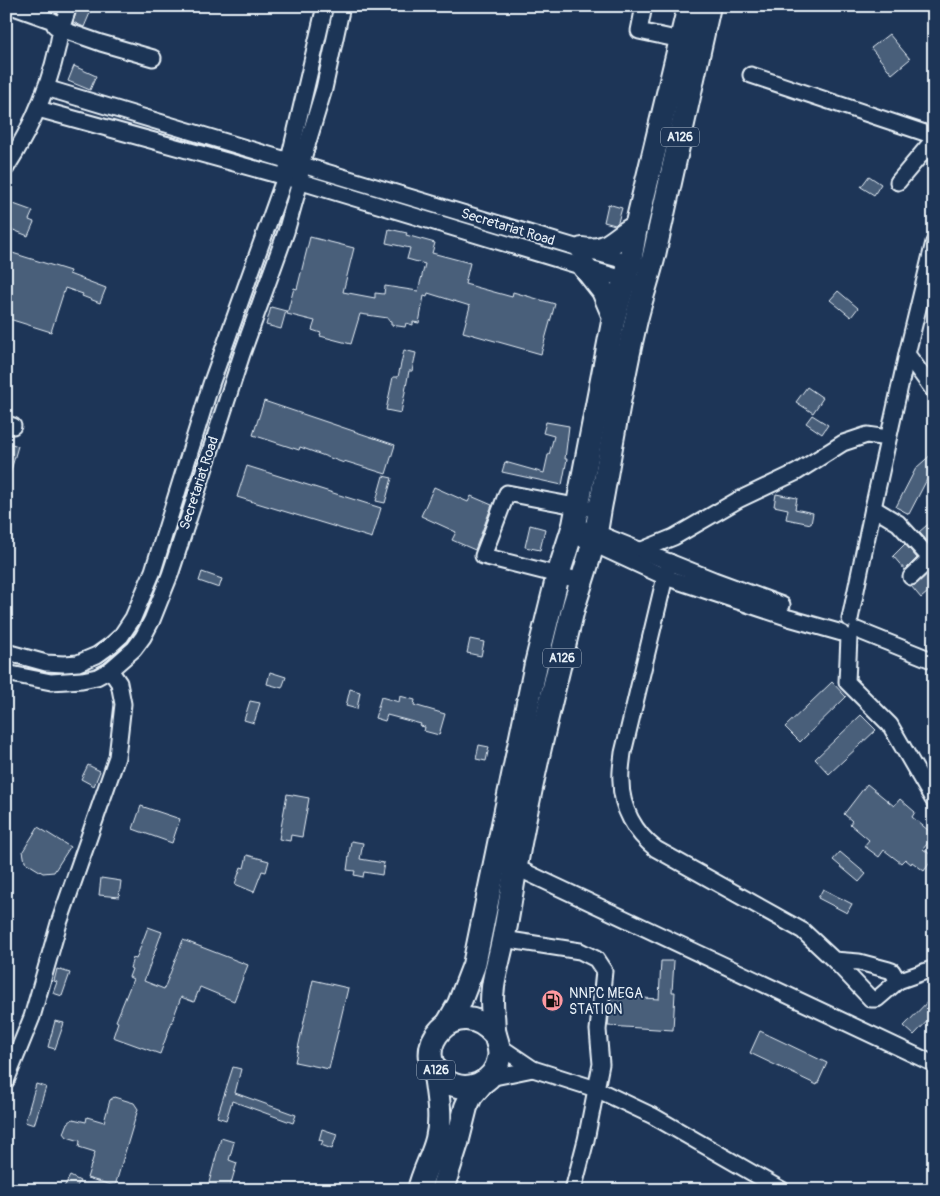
<svg xmlns="http://www.w3.org/2000/svg" width="940" height="1196" font-family="Pangolin,sans-serif">
	<style>
		.building { fill: #495e7a; stroke: #e8f1f8 }
		.lines { fill: none; stroke-linecap: round; stroke-linejoin: round }
		.minor-casing { stroke: #e8f1f8; stroke-width: 19 }
		.highway-casing { stroke: #e8f1f8; stroke-width: 26 }
		.minor { stroke: #1d3557; stroke-width: 15 }
		.highway { stroke: #1d3557; stroke-width: 22 }
		.labels { text-anchor: middle; dominant-baseline: central; stroke-width: 4; stroke-linejoin: round; paint-order: stroke }
		.shield { fill: #1d3557; stroke: #abb9c8; stroke-width: 1 }
		.shield-label { font-size: 12px; font-weight: bold; fill: #e8f1f8 }
		.street-label { font-size: 14px; fill: #e8f1f8; stroke: #1d3557 }
		.poi-label { font-size: 14px; fill: #e8f1f8; stroke: #1d3557; text-anchor: start }
	</style>
	<rect width="100%" height="100%" fill="#1d3557"/>
	<filter id="ink" filterUnits="userSpaceOnUse"><feTurbulence type="fractalNoise" baseFrequency=".02" numOctaves="2"/><feDisplacementMap in="SourceGraphic" scale="10" xChannelSelector="R" yChannelSelector="G"/><feConvolveMatrix kernelMatrix="1 2 1 2 8 2 1 2 1" color-interpolation-filters="sRGB"/></filter>
	<g filter="url(#ink)">
		<g class="building">
			<polygon points="78,6 93,6 84,27 73,22"/>
			<polygon points="889,34 910,59 892,74 871,48"/>
			<polygon points="74,66 96,76 90,90 68,81"/>
			<polygon points="869,176 881,184 874,195 861,187"/>
			<polygon points="8,202 33,211 29,220 34,222 28,236 6,227 6,207"/>
			<polygon points="608,204 622,208 618,222 615,225 604,222"/>
			<polygon points="389,229 407,233 406,235 435,243 432,253 470,263 465,284 512,297 513,292 555,304 541,354 463,332 470,306 428,293 427,297 424,296 419,323 413,322 413,325 406,323 405,327 391,325 391,321 388,320 388,318 360,314 351,344 320,336 321,333 312,330 315,321 287,314 294,288 297,289 310,237 354,248 343,292 375,298 375,293 384,294 385,286 418,291 425,264 407,259 410,248 386,243"/>
			<polygon points="6,251 70,271 69,274 106,288 100,303 82,296 83,294 65,288 51,332 6,318"/>
			<polygon points="838,291 858,308 851,317 830,300"/>
			<polygon points="271,307 286,311 281,329 266,325"/>
			<polygon points="404,350 416,353 412,371 409,371 401,413 386,410 393,377 398,377"/>
			<polygon points="807,387 823,398 813,413 796,402"/>
			<polygon points="264,401 395,445 386,474 344,461 344,463 300,447 299,450 253,435"/>
			<polygon points="812,415 828,425 822,434 806,423"/>
			<polygon points="546,422 569,426 565,459 567,459 562,485 502,472 505,462 544,473 548,455 549,455 554,436 543,433"/>
			<polygon points="6,442 18,446 9,477 6,477"/>
			<polygon points="934,452 934,466 909,514 896,507 916,468"/>
			<polygon points="247,466 381,508 372,538 237,497"/>
			<polygon points="383,476 392,478 385,503 376,501"/>
			<polygon points="434,487 468,502 471,496 492,505 475,550 452,540 456,532 421,516"/>
			<polygon points="776,494 797,498 795,509 813,513 811,524 786,519 788,509 774,506"/>
			<polygon points="934,519 934,546 932,546 919,532"/>
			<polygon points="530,525 545,529 540,550 525,547"/>
			<polygon points="905,544 917,558 905,570 893,556"/>
			<polygon points="934,568 934,587 921,598 911,586 917,584"/>
			<polygon points="202,572 222,579 219,588 199,581"/>
			<polygon points="470,639 484,642 481,656 467,653"/>
			<polygon points="270,672 286,677 282,688 267,684"/>
			<polygon points="832,682 846,697 800,742 785,727"/>
			<polygon points="350,689 360,692 357,709 346,706"/>
			<polygon points="400,696 415,700 414,705 445,714 439,735 424,731 425,727 420,726 421,724 387,715 385,721 375,718 381,697 399,702"/>
			<polygon points="250,701 260,703 254,723 244,720"/>
			<polygon points="861,715 876,730 829,774 815,759"/>
			<polygon points="479,745 489,747 486,761 476,759"/>
			<polygon points="88,765 100,771 94,786 81,779"/>
			<polygon points="867,784 894,806 900,799 915,812 912,817 934,835 923,849 934,857 924,871 912,862 911,864 905,859 901,863 884,850 879,857 864,846 869,840 850,824 852,821 844,814"/>
			<polygon points="287,794 309,798 302,837 291,835 290,841 279,839"/>
			<polygon points="141,806 180,819 172,843 133,829"/>
			<polygon points="38,827 70,847 54,872 43,873 25,862 23,851"/>
			<polygon points="351,841 363,843 360,859 384,863 382,875 364,872 363,877 354,875 355,871 347,870"/>
			<polygon points="840,852 866,874 859,882 833,860"/>
			<polygon points="247,855 269,861 266,872 262,871 254,892 235,884 241,867 244,868"/>
			<polygon points="101,878 121,881 119,897 99,895"/>
			<polygon points="823,889 852,904 847,913 818,898"/>
			<polygon points="148,927 162,932 144,981 164,989 183,940 248,965 234,1001 200,987 194,1002 181,997 160,1054 113,1037 118,1022 116,1021 133,979 129,977 132,969 130,968 133,958 136,959"/>
			<polygon points="661,961 674,961 672,992 675,992 673,1030 608,1026 611,996 659,999"/>
			<polygon points="57,969 70,973 62,996 53,993 57,982 54,981"/>
			<polygon points="313,980 348,988 329,1069 295,1062"/>
			<polygon points="934,995 934,1014 914,1035 904,1026"/>
			<polygon points="55,1021 64,1023 55,1049 48,1047"/>
			<polygon points="760,1031 827,1063 817,1085 750,1053"/>
			<polygon points="233,1067 241,1069 235,1093 296,1115 293,1123 232,1101 226,1120 217,1117"/>
			<polygon points="36,1084 46,1087 34,1125 25,1122"/>
			<polygon points="114,1097 134,1103 138,1109 115,1186 87,1178 95,1152 79,1147 80,1141 67,1137 64,1133 68,1123 73,1119 86,1122 87,1117 104,1122 110,1100"/>
			<polygon points="322,1129 337,1134 332,1149 321,1145 323,1141 319,1140"/>
			<polygon points="221,1138 234,1142 229,1160 237,1163 229,1190 207,1190"/>
			<polygon points="70,1176 80,1181 75,1190 69,1190 64,1187"/>
		</g>
		<g class="lines">
			<defs>
				<g id="minor">
					<polyline points="69,6 61,29 101,43 153,58"/>
					<polyline points="644,6 639,31 681,40"/>
					<polyline points="751,75 934,136"/>
					<polyline points="46,88 582,249 637,264"/>
					<polyline points="38,109 285,177 633,282"/>
					<path d="M6,168C33,126 53,78 61,29L55,26L53,21L11,6"/>
					<polyline points="898,182 934,139"/>
					<polyline points="934,242 907,354 934,391"/>
					<polyline points="6,424 13,426"/>
					<polyline points="873,508 898,523 930,558"/>
					<polyline points="587,529 714,580 782,605"/>
					<polyline points="585,540 665,577 789,618 842,633"/>
					<polyline points="642,550 674,537 738,500 797,472 843,443 867,435 888,438"/>
					<path d="M670,562L665,577L623,753C622,762 620,772 621,781C621,808 635,833 656,849L803,931L834,960L871,999H877L898,981L892,971L889,970L859,962L834,960"/>
					<polyline points="911,577 934,555"/>
					<polyline points="582,581 483,556 507,493 586,508"/>
					<polyline points="850,619 873,508 907,354"/>
					<polyline points="857,630 934,661"/>
					<polyline points="849,637 847,682 890,725 934,801"/>
					<polyline points="6,652 46,663 64,664 78,663 97,655 111,645 121,636 133,618 153,571 211,384 285,177 325,6"/>
					<polyline points="6,673 51,682 82,680 97,677 110,670 134,649 143,637 152,620 170,575 242,354 286,232 300,182 301,165 324,89 342,6"/>
					<polyline points="515,867 934,1064"/>
					<polyline points="503,939 580,951 596,959 604,971 598,1030 601,1064 586,1140 573,1190"/>
					<polyline points="898,981 932,969 934,971"/>
					<polyline points="499,1046 533,1069 596,1089 653,1116 782,1190"/>
					<polyline points="489,1078 533,1069"/>
					<polyline points="6,1081 32,1017 59,923 117,757 123,704 119,683 110,670"/>
				</g>
				<g id="highway">
					<path d="M582,249C610,253 613,238 636,227"/>
					<polyline points="585,268 603,291 614,317"/>
					<polyline points="448,1023 459,1004 474,965 536,664 558,575 574,525 614,317 630,262 636,227 689,6"/>
					<path d="M495,1035C457,990 405,1051 445,1080C465,1095 495,1084 499,1058C501,1049 497,1043 495,1034C493,1028 494,1021 493,1015C489,988 498,966 503,940C508,917 511,894 515,871C530,783 552,696 573,609C580,585 589,561 595,536C598,524 599,511 602,498C612,442 621,385 634,329C639,304 648,280 654,255C673,172 691,89 709,6"/>
					<path d="M419,1190C423,1172 433,1156 437,1139C443,1115 436,1089 434,1066"/>
					<polyline points="442,1190 457,1143 466,1107 471,1096 483,1082"/>
				</g>
			</defs>
			<use href="#minor" class="minor-casing"/>
			<use href="#highway" class="highway-casing"/>
			<use href="#minor" class="minor"/>
			<use href="#highway" class="highway"/>
		</g>
	</g>
	<defs>
		<symbol id="fuel-disc" viewBox="-11 -11 22 22"><circle r="9.5" fill="#ff9aa2" stroke="#1d3557"/><path d="M-5.5-6h7V0h2V4h1.3V-2.5L3-4.5l.8-.8L6-3V5H2.5V1h-1V6h-7ZM-4.2-4.7v3.2H.2V-4.7Z" fill="#111"/></symbol>
	</defs>
	<g fill-rule="evenodd">
		<use href="#fuel-disc" x="540" y="988" width="25" height="25"/>
	</g>
	<g class="labels">
		<g class="shield">
			<rect x="661" y="127.5" width="38" height="19" rx="4"/>
			<rect x="543" y="648.5" width="38" height="19" rx="4"/>
			<rect x="417" y="1060.5" width="38" height="19" rx="4"/>
		</g>
		<g class="shield-label">
			<text x="680" y="137">A126</text>
			<text x="562" y="658">A126</text>
			<text x="436" y="1070">A126</text>
		</g>
		<g class="street-label">
			<text transform="translate(508 227) rotate(17)">Secretariat Road</text>
			<text transform="translate(199 483) rotate(-72)">Secretariat Road</text>
		</g>
		<g class="poi-label">
			<text x="569" y="993">NNPC MEGA<tspan x="569" dy="16">STATION</tspan></text>
		</g>
	</g>
	<rect width="940" height="1196" fill="none" stroke="#1d3557" stroke-width="25"/>
	<rect x="12" y="12" width="915" height="1171" fill="none" stroke="#e8f1f8" stroke-width="2" filter="url(#ink)"/>
</svg>
